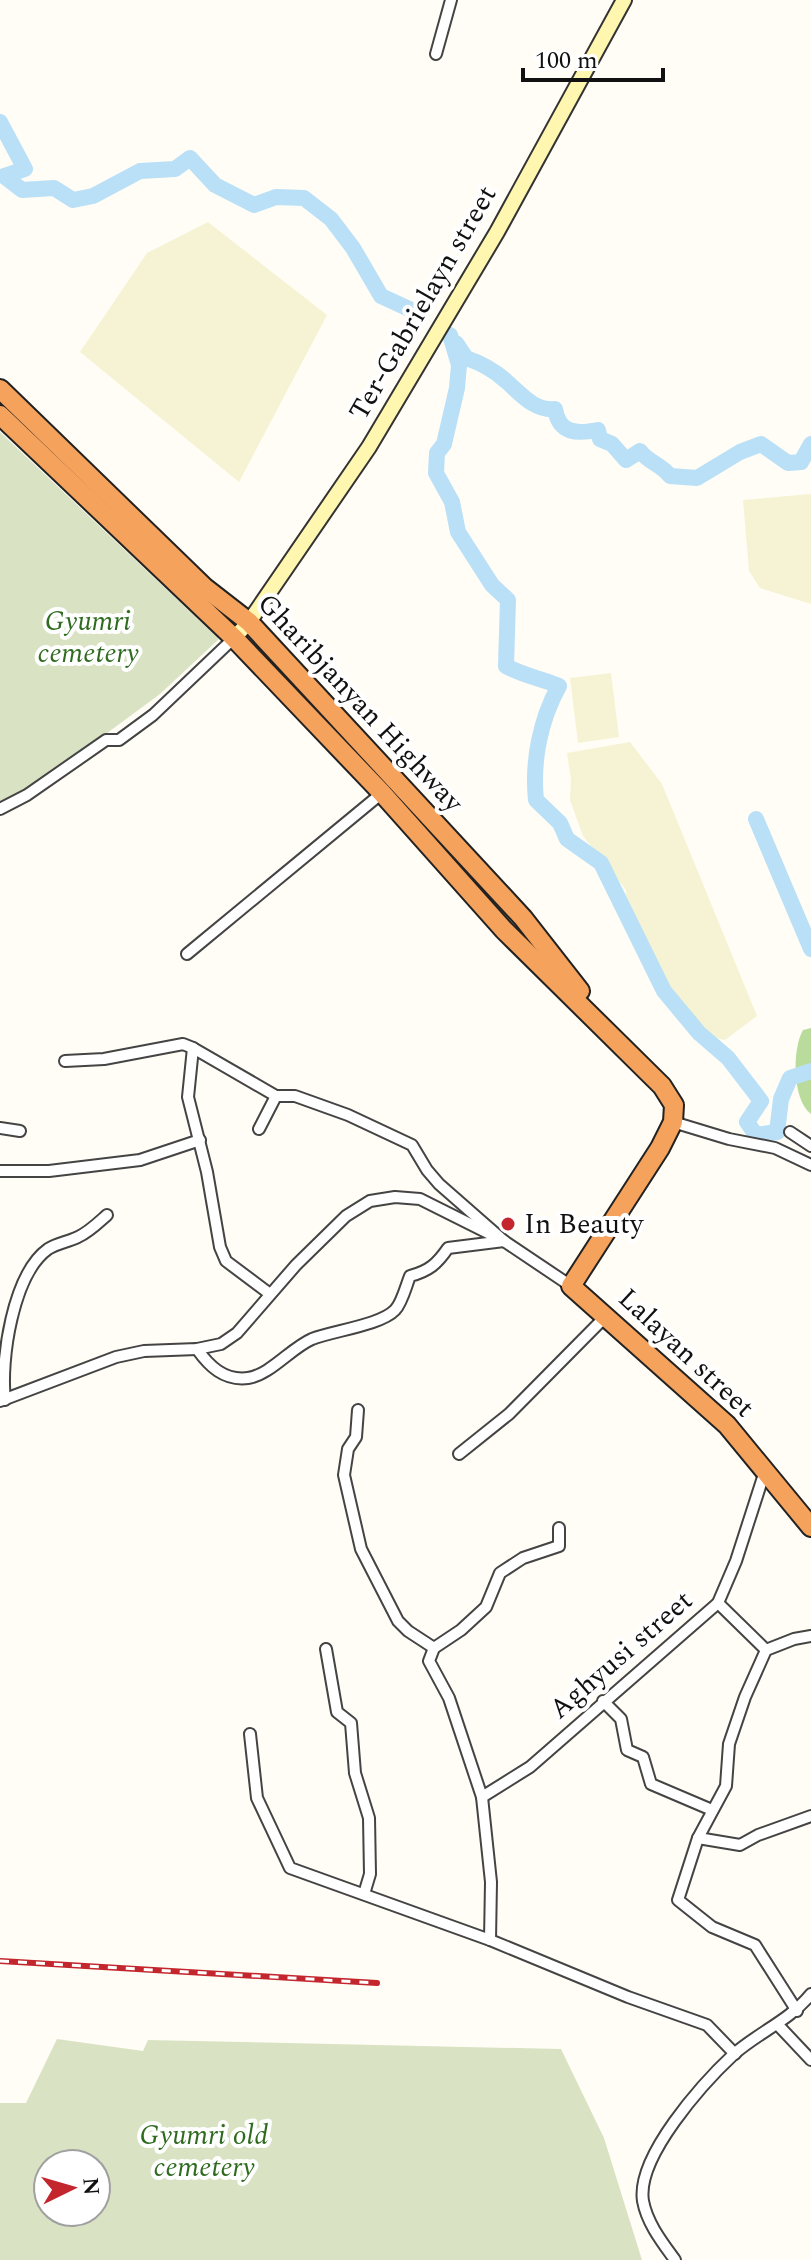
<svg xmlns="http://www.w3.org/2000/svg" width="811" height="2260" font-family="Spectral,serif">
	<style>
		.farmland { fill: #f6f3d4 }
		.green { fill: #d5ebbd }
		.forest { fill: #b9dc9c }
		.cemetery { fill: #d9e3c4; fill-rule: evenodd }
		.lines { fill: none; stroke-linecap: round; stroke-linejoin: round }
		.river { stroke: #b9e0f7; stroke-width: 16 }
		.street-casing { stroke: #444; stroke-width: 14 }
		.secondary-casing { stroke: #333; stroke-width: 18 }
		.highway-casing { stroke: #222; stroke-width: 22 }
		.street { stroke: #fff; stroke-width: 10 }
		.secondary { stroke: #fff6b0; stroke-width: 14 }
		.highway { stroke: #f5a25d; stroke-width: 18 }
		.rail-casing { stroke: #c4262e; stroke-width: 6 }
		.rail { stroke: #fff; stroke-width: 3; stroke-dasharray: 9; stroke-linecap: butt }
		.poi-dot { fill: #c4262e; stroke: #fff; stroke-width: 3 }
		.labels { text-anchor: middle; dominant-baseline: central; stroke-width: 8; stroke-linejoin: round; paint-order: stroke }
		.street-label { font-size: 28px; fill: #111; stroke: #fff }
		.park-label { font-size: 28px; font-style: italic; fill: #2f6b1f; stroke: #fff }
		.poi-label { font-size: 28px; fill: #111; stroke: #fff; text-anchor: start }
	</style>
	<rect width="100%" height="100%" fill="#fffdf5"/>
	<g class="farmland">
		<polygon points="208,222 327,315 239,482 80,352 147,253"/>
		<polygon points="811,494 811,604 760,588 749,571 743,500"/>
		<polygon points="611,673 619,737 578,743 570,678"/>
		<polygon points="630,742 662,784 757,1016 725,1040 702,1035 670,998 625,912 626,890 583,836 570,800 571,780 567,753"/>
	</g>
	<polygon class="green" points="257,638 543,952 536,953 253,643"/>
	<path class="forest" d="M811,1028V1114C792,1100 792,1049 803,1030Z"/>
	<g class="cemetery">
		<polygon points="0,432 219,639 160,694 26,793 0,805"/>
		<path d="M57,2039L143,2051L148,2040L561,2049L604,2138L642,2260H0V2103H26ZM96,2164V2212H48V2164Z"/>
	</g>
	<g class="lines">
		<g class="river">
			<polyline points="0,122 25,169 4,176 22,190 54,188 73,200 93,196 140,171 175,169 190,158 215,185 254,205 276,197 304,198 331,219 353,248 381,296 420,314"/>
			<path d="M450,335L459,365L457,388L444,444L437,453L436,473L452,502L458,532L492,585L508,600L506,666C523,676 541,678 559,686C540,720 532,762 536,800L560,823L567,839L601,863L664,991L699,1033L728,1058L761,1101L747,1122L756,1135L777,1132L781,1099L790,1078L811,1071"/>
			<path d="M456,343L466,358C481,363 494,370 506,381C521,394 534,411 555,409C559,434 577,434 598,430L600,439L612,444L626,460L640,451C649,463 661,464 670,476L697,478L740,452L761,444L788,463L801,462L811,444"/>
			<polyline points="756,819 811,949"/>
		</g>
		<defs>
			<g id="street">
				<polyline points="436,54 451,0"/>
				<polyline points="0,809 27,795 106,740 119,740 153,715 234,638"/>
				<polyline points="187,954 382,793"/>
				<polyline points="193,1048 188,1097 207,1172 220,1247 226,1261 270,1294"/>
				<path d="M65,1061L104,1059L183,1044L193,1048L276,1096H295L348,1115L412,1145L427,1170L439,1184L504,1241L448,1248C437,1264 429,1271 410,1276C406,1286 402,1303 395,1310C381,1325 332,1331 312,1339C291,1348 270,1375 248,1378C224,1381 209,1366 197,1349"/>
				<polyline points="673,1122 729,1139 775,1148 811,1165"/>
				<polyline points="0,1128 20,1131"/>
				<polyline points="259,1129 276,1096"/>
				<polyline points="790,1132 811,1146"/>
				<polyline points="0,1171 49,1171 140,1160 200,1140"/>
				<path d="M5,1400C0,1360 13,1274 48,1249C57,1243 68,1242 78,1237C89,1232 98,1223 107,1215"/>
				<polyline points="0,1401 116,1357 144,1351 197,1349 221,1344 237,1333 296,1265 346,1216 370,1201 395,1197 420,1199 504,1241 571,1286"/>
				<polyline points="358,1410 356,1437 348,1449 344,1475 361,1549 398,1621 408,1631 434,1648"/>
				<polyline points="459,1454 509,1414 606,1316"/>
				<polyline points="718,1603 766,1650"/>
				<polyline points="326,1649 337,1712 351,1723 355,1773 369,1818 370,1874 364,1894"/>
				<polyline points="603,1701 621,1719 627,1750 643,1757 651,1784 712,1810"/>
				<polyline points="250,1734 257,1798 290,1868 490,1940 628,1997 707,2025 735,2054"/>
				<polyline points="482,1797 530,1767 718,1603 736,1561 765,1471"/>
				<polyline points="698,1838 740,1845 758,1835 811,1816"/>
				<polyline points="490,1940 491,1882 482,1797 449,1698 429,1661 434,1648 461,1630 486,1607 500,1573 523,1558 559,1546 559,1528"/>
				<polyline points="797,2011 755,1945 712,1927 678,1900 698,1838 726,1786 729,1744 745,1697 766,1650 794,1639 811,1636"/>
				<polyline points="778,2025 811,2060"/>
				<path d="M675,2260C662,2242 647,2223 643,2201C636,2157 703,2083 734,2054C759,2032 789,2021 811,1994"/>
			</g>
			<polyline id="secondary" points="234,638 249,622 369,447 497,232 624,0"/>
			<g id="highway">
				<polyline points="0,389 204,587 249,622 523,918 580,991"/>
				<polyline points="0,415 234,638 382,793 504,930 662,1086 674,1105 673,1122 660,1148 571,1286 727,1425 811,1527"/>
			</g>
		</defs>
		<use href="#street" class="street-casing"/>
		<use href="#secondary" class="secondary-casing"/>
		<use href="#highway" class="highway-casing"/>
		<use href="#street" class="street"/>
		<use href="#secondary" class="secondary"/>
		<use href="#highway" class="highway"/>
		<defs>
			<polyline id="rail" points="0,1961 377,1983"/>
		</defs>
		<use href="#rail" class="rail-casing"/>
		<use href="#rail" class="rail"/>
	</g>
	<circle class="poi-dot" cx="508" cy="1224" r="8"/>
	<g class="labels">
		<g class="street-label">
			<text transform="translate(423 303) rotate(-60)">Ter-Gabrielayn street</text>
			<text transform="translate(360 703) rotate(47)">Gharibjanyan Highway</text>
			<text transform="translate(686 1353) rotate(43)">Lalayan street</text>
			<text transform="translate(621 1655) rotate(-41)">Aghyusi street</text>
		</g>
		<g class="park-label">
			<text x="88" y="621">Gyumri<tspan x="88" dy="32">cemetery</tspan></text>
			<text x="204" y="2135">Gyumri old<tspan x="204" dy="32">cemetery</tspan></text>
		</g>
		<g class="poi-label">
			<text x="524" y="1224">In Beauty</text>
		</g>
	</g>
	<g transform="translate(72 2188) rotate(85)"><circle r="38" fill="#ffffff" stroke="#a0a0a0" stroke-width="2"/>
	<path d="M0-6L14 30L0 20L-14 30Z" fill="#c4262e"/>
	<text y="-12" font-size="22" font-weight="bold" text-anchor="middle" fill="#111111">N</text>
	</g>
	<path d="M523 68v12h140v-12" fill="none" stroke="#111111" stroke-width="4"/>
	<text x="535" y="68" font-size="24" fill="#111111" stroke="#ffffff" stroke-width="6" paint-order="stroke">100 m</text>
</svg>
